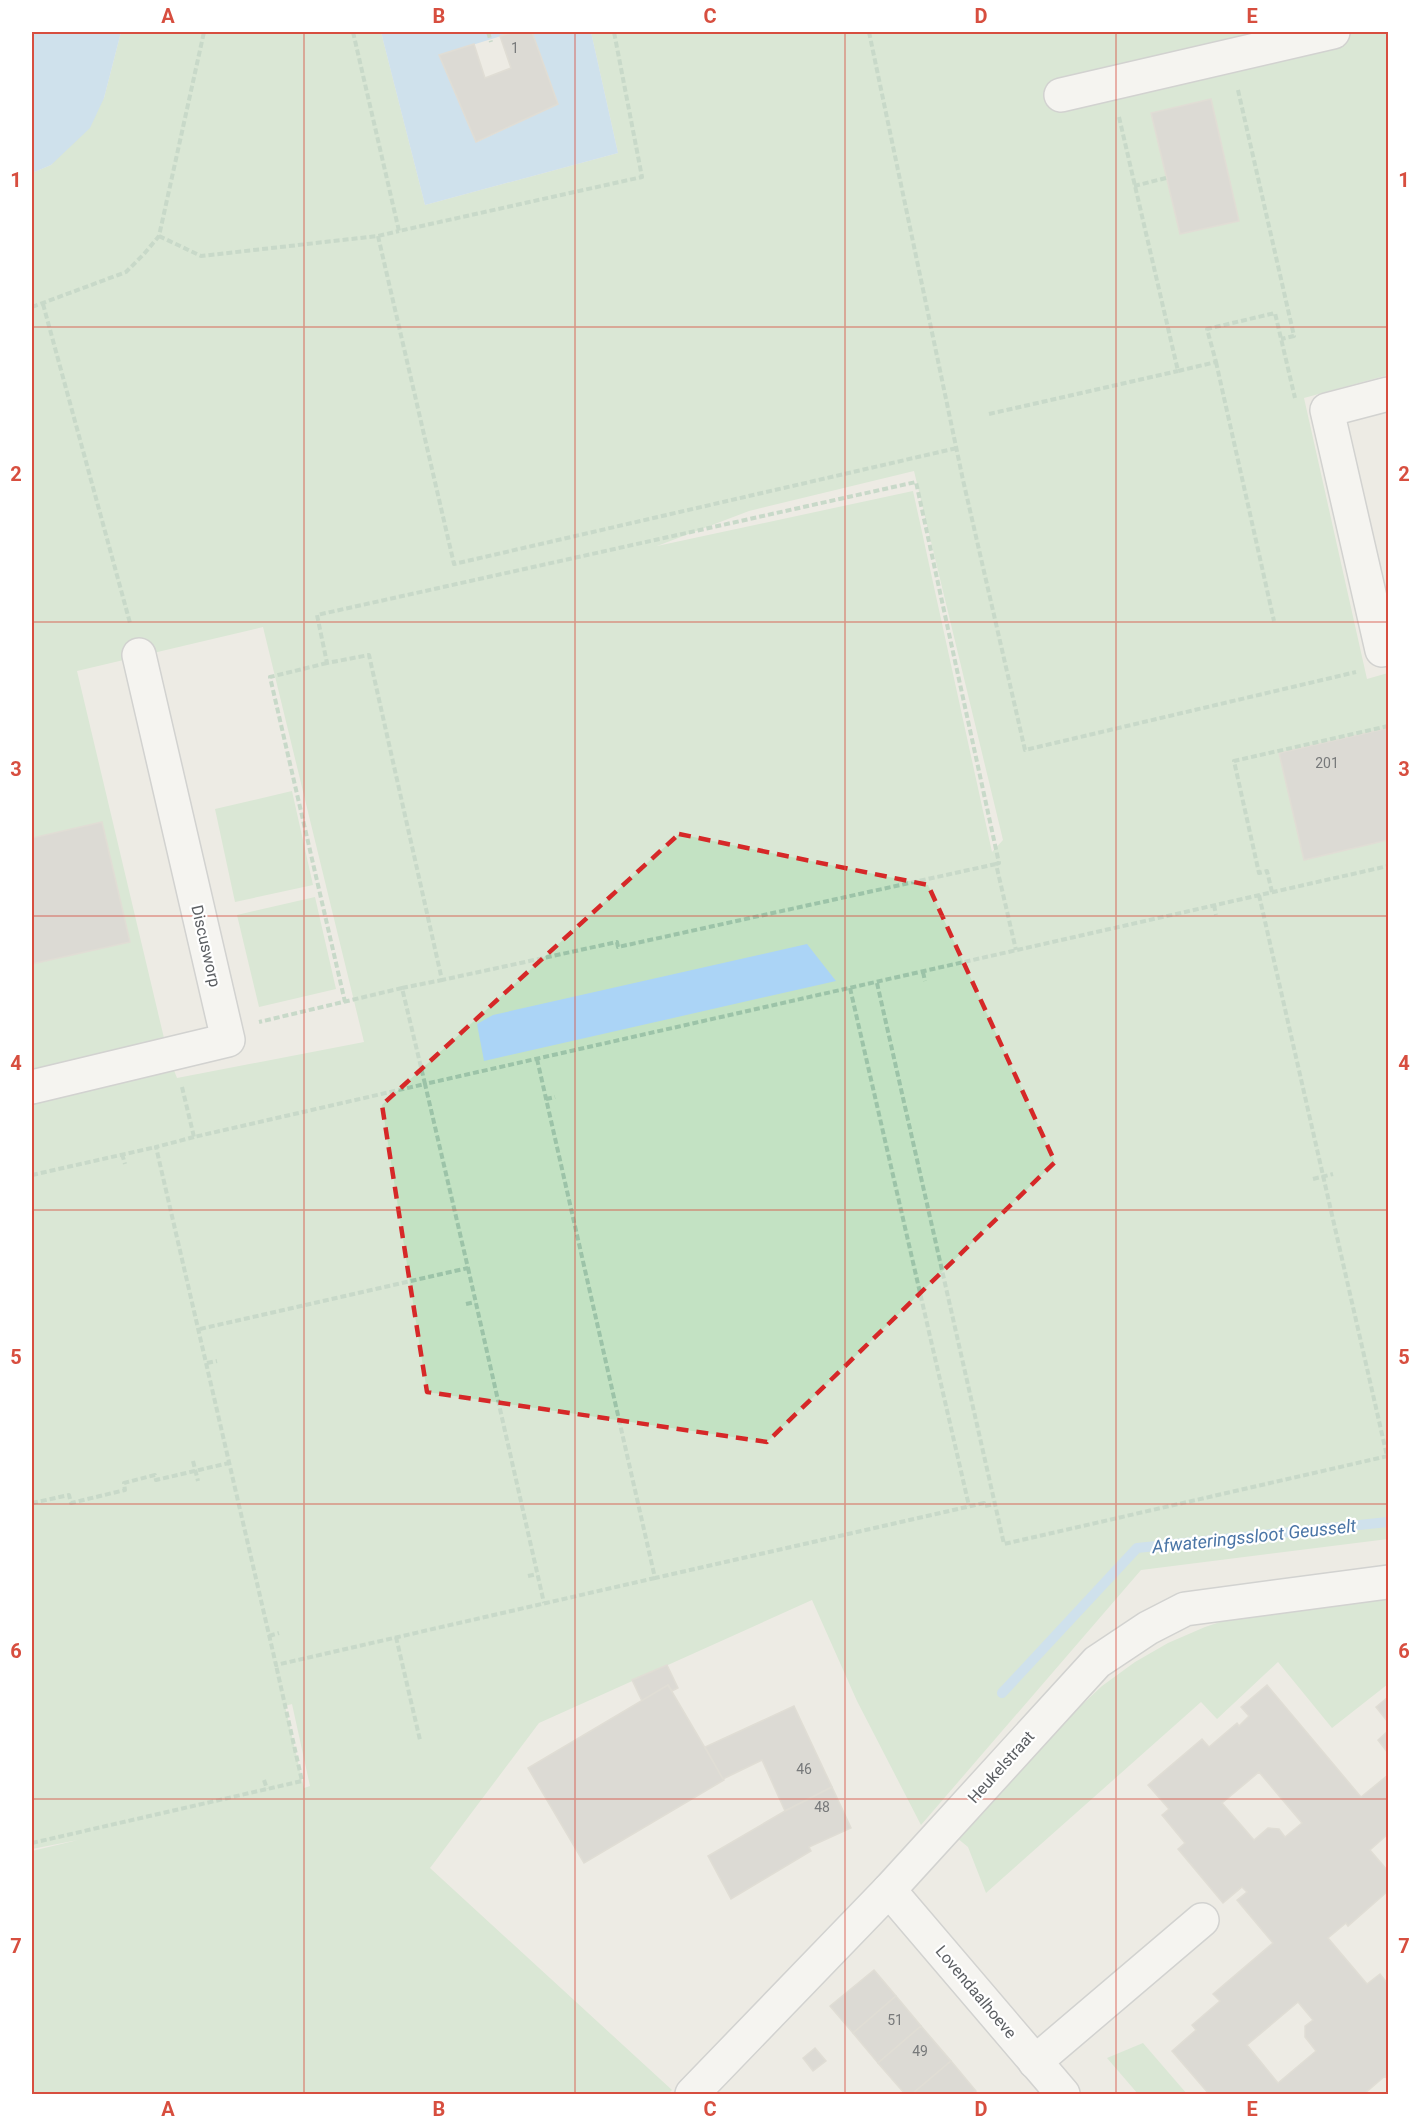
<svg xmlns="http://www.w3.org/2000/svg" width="1420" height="2126" font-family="Roboto,sans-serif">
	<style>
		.green { fill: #c3e2c3; fill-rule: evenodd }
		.water { fill: #abd4f6 }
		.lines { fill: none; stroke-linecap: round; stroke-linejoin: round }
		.stream { stroke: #abd4f6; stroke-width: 10 }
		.building { fill: #c8c6c0; stroke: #d1cdc3; stroke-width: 1.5; fill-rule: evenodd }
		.minor-casing { stroke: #b1b4b8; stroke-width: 36 }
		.path { stroke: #9cc3a8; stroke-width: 4; stroke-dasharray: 6 3; stroke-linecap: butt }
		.minor { stroke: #fff; stroke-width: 33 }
		.marked { fill: none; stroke: #d62828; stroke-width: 4.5; stroke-dasharray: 12 8; stroke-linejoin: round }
		.grid { fill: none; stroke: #d74e3f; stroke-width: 1.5; stroke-opacity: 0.55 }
		.labels { text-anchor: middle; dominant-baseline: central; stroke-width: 4.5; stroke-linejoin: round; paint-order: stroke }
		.number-label { font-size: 14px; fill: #77797a }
		.street-label { font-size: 16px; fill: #5c5f63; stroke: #fff }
		.water-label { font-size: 18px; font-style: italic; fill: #4a75a6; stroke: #fff }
		.neatline { fill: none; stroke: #d74e3f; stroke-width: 2 }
		.grid-label { font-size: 20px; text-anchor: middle; font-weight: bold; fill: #d74e3f }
	</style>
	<rect width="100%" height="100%" fill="#edebe4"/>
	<g class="green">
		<path d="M121,32H381L425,205L618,153L591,32H1388V375L1304,398L1367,679L1388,673V1539L1141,1570L921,1825L857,1701L812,1600L539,1723L430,1868L672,2090L668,2094H32V1851L78,1840L32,1849V173L51,165L104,98ZM914,471L1003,840L992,852L913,491L657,546L749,511ZM263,627L364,1042L177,1078L168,1055L77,671ZM292,1704L310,1786L304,1788L285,1706Z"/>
		<polygon points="292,791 313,885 235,902 215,809"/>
		<polygon points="315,897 336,989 259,1007 237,915"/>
		<polygon points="1388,1594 1388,1684 1332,1728 1278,1662 1217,1719 1201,1702 986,1893 968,1847 957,1838 1071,1715 1102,1686 1135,1662 1168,1643 1205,1627 1253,1611"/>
		<polygon points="1143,2043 1187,2094 1138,2094 1107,2058"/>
	</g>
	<g class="water">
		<polygon points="32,32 121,32 104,98 90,128 51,165 32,173"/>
		<polygon points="381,32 514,32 440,55 477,142 558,104 532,32 591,32 618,153 425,205"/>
		<polygon points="807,944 836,981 484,1061 477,1024 493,1015"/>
	</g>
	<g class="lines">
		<polyline class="stream" points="1002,1693 1137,1548 1388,1522"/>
	</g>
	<g class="building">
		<polygon points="514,32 532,32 558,104 476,142 439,55 474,44 485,78 511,68 500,36"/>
		<polygon points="1211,99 1239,221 1180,234 1151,113"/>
		<polygon points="1388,728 1388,840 1304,860 1279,753"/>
		<polygon points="102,822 130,942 32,964 32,838"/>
		<polygon points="667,1665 678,1688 672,1691 668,1685 642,1701 632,1680"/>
		<polygon points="668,1685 724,1780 584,1863 528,1768"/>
		<path d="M1267,1685L1361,1797L1388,1775V1834L1370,1850L1388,1871V1891L1348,1926L1346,1923L1328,1938L1367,1984L1380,1974L1388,1984V2080L1385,2076L1364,2094H1209L1172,2051L1196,2030L1192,2025L1220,2001L1213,1994L1273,1943L1237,1900L1247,1892L1242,1887L1223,1903L1178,1849L1185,1843L1162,1815L1169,1809L1148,1785L1202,1739L1209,1747L1237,1723L1239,1726L1249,1716L1241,1707ZM1259,1772L1302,1823L1285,1837L1279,1829L1268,1828L1254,1840L1222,1803ZM1298,2002L1313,2020L1305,2026V2037L1316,2051L1278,2083L1247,2045Z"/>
		<polygon points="1388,1697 1388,1722 1376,1707"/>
		<polygon points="794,1706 832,1787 785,1811 762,1760 723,1779 705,1747"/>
		<polygon points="1388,1731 1388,1753 1378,1740"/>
		<polygon points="832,1787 851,1828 809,1847 811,1851 731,1899 708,1856 785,1811"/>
		<polygon points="874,1970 896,1996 853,2033 830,2006"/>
		<polygon points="896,1996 921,2026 878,2063 853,2033"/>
		<polygon points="921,2026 951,2061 912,2094 905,2094 878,2063"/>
		<polygon points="815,2048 826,2061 813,2071 803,2058"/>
		<polygon points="951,2061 976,2091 971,2094 912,2094"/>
	</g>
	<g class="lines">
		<defs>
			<g id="minor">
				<polyline points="1061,95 1333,32"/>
				<polyline points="1388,394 1327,410 1382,650 1388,648"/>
				<polyline points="32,1087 228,1040 139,655"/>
				<polyline points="889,1890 1063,2094"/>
				<polyline points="1035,2062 1202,1920"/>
				<polyline points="692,2094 889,1890 1097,1662 1148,1628 1185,1609 1388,1582"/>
			</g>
		</defs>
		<use href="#minor" class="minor-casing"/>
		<g class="path">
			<polyline points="353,32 399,231 642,177 614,32"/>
			<polyline points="488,32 491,42"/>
			<polyline points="869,32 963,480 1025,750 1356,672"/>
			<polyline points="1238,90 1294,336 1281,339"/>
			<polyline points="1119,117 1178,371 1216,362 1207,329 1275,313 1295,398"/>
			<polyline points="1134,186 1166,178"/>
			<polyline points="159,236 201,256 378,236 399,231"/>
			<polyline points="378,236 454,564 957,448"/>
			<polyline points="43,304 130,623"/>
			<polyline points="32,307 126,272 144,254 159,236 204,32"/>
			<polyline points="1216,362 1274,621"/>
			<polyline points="989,414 1178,371"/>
			<polyline points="327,663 270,677 345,1002"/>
			<polyline points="996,864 618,947 617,942 442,980 369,655 327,663 317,615 916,482 999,863 996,864 1016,950"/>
			<polyline points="1272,892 1267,871 1259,873 1234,761 1388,726"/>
			<polyline points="1259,895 1387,1456"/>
			<polyline points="1214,905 1216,915"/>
			<polyline points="923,972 925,981"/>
			<polyline points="877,983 1004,1544 1388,1456"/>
			<polyline points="402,988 442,980"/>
			<polyline points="850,988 969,1506"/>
			<polyline points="537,1059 655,1578 984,1503 985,1506 995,1504"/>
			<polyline points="182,1087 194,1137 425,1084 402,988 259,1022"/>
			<polyline points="546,1099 555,1097"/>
			<polyline points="194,1137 156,1147 276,1665 655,1578"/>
			<polyline points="122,1154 125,1164"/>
			<polyline points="32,1175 156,1147"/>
			<polyline points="1313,1179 1333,1174"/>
			<polyline points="468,1268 544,1603"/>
			<polyline points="466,1304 475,1302"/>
			<polyline points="200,1329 468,1268 425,1084 1388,866"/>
			<polyline points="207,1363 217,1361"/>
			<polyline points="193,1461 198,1481"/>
			<polyline points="32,1503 69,1495 71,1503 125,1490 124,1483 155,1475 156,1480 229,1463"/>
			<polyline points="528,1576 537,1574"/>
			<polyline points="269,1636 279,1633"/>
			<polyline points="396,1637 420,1740"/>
			<polyline points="264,1780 267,1789"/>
			<polyline points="32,1843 302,1781 276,1665"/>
		</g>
		<use href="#minor" class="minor"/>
	</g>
	<path d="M0 0H1420V2126H0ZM679,834L928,885L1055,1162L767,1442L427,1392L382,1105Z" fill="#edebe4" fill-opacity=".55" fill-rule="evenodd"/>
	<path class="marked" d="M679,834L928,885L1055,1162L767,1442L427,1392L382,1105Z"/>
	<path class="grid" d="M304,32V2094M575,32V2094M845,32V2094M1116,32V2094M32,327H1388M32,622H1388M32,916H1388M32,1210H1388M32,1504H1388M32,1799H1388"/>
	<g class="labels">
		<g class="number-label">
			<text x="515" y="48">1</text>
			<text x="1327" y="763">201</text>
			<text x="804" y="1769">46</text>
			<text x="822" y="1807">48</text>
			<text x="895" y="2020">51</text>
			<text x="920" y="2051">49</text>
		</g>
		<g class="street-label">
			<text transform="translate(206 946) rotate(77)">Discusworp</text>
			<text transform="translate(1001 1767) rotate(-48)">Heukelstraat</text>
			<text transform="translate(976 1992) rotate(50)">Lovendaalhoeve</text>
		</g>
		<g class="water-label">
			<text transform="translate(1254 1536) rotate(-6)">Afwateringssloot Geusselt</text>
		</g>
	</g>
	<rect width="1420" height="2126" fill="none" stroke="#ffffff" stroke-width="66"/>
	<rect x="33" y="33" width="1354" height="2060" class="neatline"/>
	<g class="grid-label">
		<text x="168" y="23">A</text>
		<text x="439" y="23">B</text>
		<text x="710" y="23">C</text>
		<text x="981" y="23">D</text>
		<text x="1252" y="23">E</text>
		<text x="16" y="187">1</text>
		<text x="1404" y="187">1</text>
		<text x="16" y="481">2</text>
		<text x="1404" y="481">2</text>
		<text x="16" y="776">3</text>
		<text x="1404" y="776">3</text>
		<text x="16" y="1070">4</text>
		<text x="1404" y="1070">4</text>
		<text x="16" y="1364">5</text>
		<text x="1404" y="1364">5</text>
		<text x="16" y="1658">6</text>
		<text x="1404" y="1658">6</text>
		<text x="16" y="1953">7</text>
		<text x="1404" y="1953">7</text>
		<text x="168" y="2116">A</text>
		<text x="439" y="2116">B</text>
		<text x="710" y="2116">C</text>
		<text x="981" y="2116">D</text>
		<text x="1252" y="2116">E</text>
	</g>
</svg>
